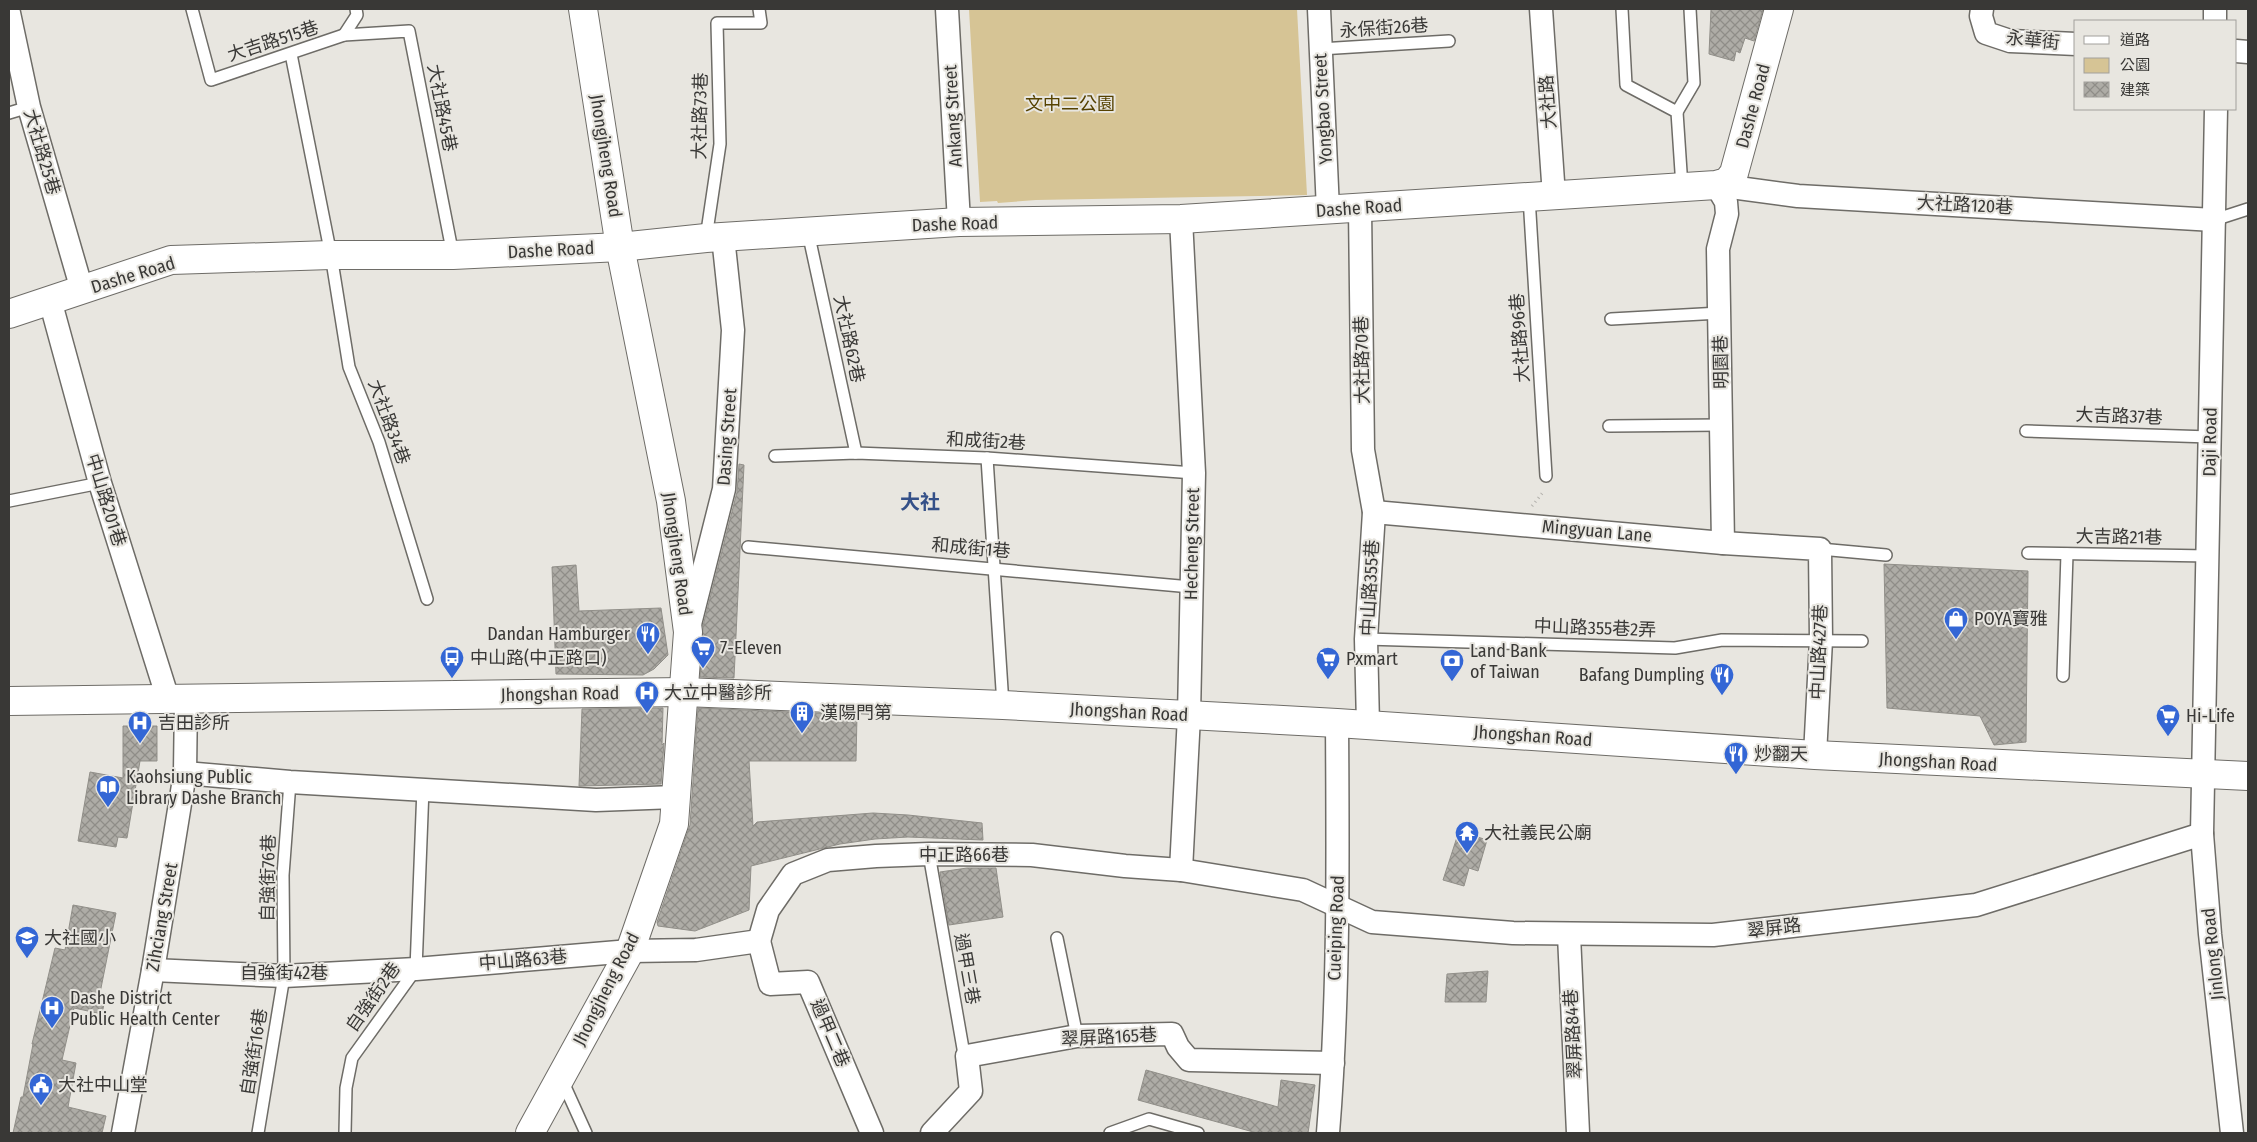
<svg xmlns="http://www.w3.org/2000/svg" width="2257" height="1142" font-family="'Fira Sans Condensed','Noto Sans TC',sans-serif">
	<style>
		.park { fill: #d6c495 }
		.building { fill: url(#building-cross-hatch); stroke: #918f89 }
		.lines { fill: none; stroke-linecap: round; stroke-linejoin: round }
		.service-casing { stroke: #6e6c67; stroke-width: 14 }
		.minor-casing { stroke: #6e6c67; stroke-width: 25 }
		.tertiary-casing { stroke: #6e6c67; stroke-width: 30 }
		.secondary-casing { stroke: #6e6c67; stroke-width: 30 }
		.path { stroke: #b3b1ac; stroke-width: 3; stroke-dasharray: 1 4; stroke-linecap: butt }
		.service { stroke: #fff; stroke-width: 11 }
		.minor { stroke: #fff; stroke-width: 22 }
		.tertiary { stroke: #fff; stroke-width: 28 }
		.secondary { stroke: #fff; stroke-width: 28 }
		.labels { text-anchor: middle; dominant-baseline: central; stroke-width: 4; stroke-linejoin: round; paint-order: stroke }
		.street-label { font-size: 18px; fill: #393836; stroke: #e8e6e0 }
		.park-label { font-size: 18px; fill: #564200; stroke: #e8e6e0 }
		.poi-label { font-size: 18px; fill: #393836; stroke: #e8e6e0; text-anchor: start }
		.quarter-label { font-size: 20px; font-weight: bold; fill: #345088; stroke: #e8e6e0 }
	</style>
	<defs>
		<pattern id="building-cross-hatch" width="8" height="8" patternUnits="userSpaceOnUse" patternTransform="scale(1.25)"><rect width="8" height="8" fill="#aeaca6"/><path d="M0 0l8 8M0 8l8-8" fill="none" stroke="#8f8d88"/></pattern>
	</defs>
	<rect width="100%" height="100%" fill="#e8e6e0"/>
	<polygon class="park" points="969,9 1297,9 1307,195 1036,200 998,203 997,201 980,202"/>
	<g class="building">
		<polygon points="1711,9 1763,9 1754,41 1745,38 1740,53 1736,51 1734,61 1709,54"/>
		<polygon points="739,464 744,465 734,678 700,677 703,626 737,492"/>
		<polygon points="1884,564 2028,571 2026,742 1994,745 1980,716 1887,708"/>
		<polygon points="576,565 579,611 661,608 668,655 654,669 643,675 556,674 552,567"/>
		<polygon points="663,708 662,745 664,743 661,784 579,786 582,709"/>
		<polygon points="698,708 857,715 856,761 749,761 753,826 757,822 873,813 908,815 982,823 983,840 908,837 875,839 840,844 751,866 749,910 695,931 658,926 657,922 690,825"/>
		<polygon points="123,726 157,726 157,761 140,761 127,838 118,837 116,847 78,841 90,772 123,778"/>
		<polygon points="1459,831 1487,840 1478,871 1469,868 1464,886 1443,880"/>
		<polygon points="967,868 996,868 1003,917 949,925 940,872"/>
		<polygon points="73,905 116,913 100,993 106,994 102,1014 74,1008 62,1060 76,1063 68,1107 106,1116 102,1133 13,1133 21,1097 23,1097 33,1044 32,1044 55,948 65,950"/>
		<polygon points="1488,971 1486,1002 1445,1002 1447,974"/>
		<polygon points="1146,1070 1278,1107 1281,1080 1315,1085 1308,1133 1257,1133 1138,1100"/>
	</g>
	<g class="lines">
		<defs>
			<g id="service">
				<polyline points="192,9 211,80 344,35 409,31 453,255"/>
				<polyline points="1622,9 1626,85 1677,112 1682,187"/>
				<polyline points="344,35 357,15 356,9"/>
				<polyline points="1320,49 1449,41"/>
				<polyline points="291,54 331,255 349,367 379,442 427,599"/>
				<polyline points="1677,112 1694,83 1690,9"/>
				<polyline points="9,113 29,107"/>
				<polyline points="1529,197 1546,476"/>
				<polyline points="2214,220 2248,209"/>
				<polyline points="808,232 856,453"/>
				<polyline points="706,238 720,144 717,23 761,23 759,9"/>
				<polyline points="1611,319 1720,313"/>
				<polyline points="1609,426 1722,425"/>
				<polyline points="2026,431 2210,437"/>
				<polyline points="775,456 856,453 987,458 1194,473"/>
				<polyline points="987,458 1003,705"/>
				<polyline points="9,501 100,483"/>
				<polyline points="748,547 1191,587"/>
				<polyline points="1820,549 1886,555"/>
				<polyline points="2028,553 2209,556"/>
				<polyline points="1366,639 1675,648 1722,640 1862,641"/>
				<polyline points="2063,676 2067,554"/>
				<polyline points="929,854 965,1060"/>
				<polyline points="1057,938 1077,1036"/>
				<polyline points="562,1080 586,1133"/>
				<polyline points="258,1133 284,976 283,875 290,782"/>
				<polyline points="345,1133 346,1088 352,1058 416,969 423,788"/>
				<polyline points="1110,1133 1149,1119 1198,1133"/>
			</g>
			<g id="minor">
				<polyline points="947,9 959,222"/>
				<polyline points="1319,9 1328,210"/>
				<polyline points="1541,9 1554,196"/>
				<polyline points="1982,9 1981,16 1986,33 2010,41 2076,44"/>
				<polyline points="2215,9 2215,21"/>
				<polyline points="9,13 29,107 82,290"/>
				<polyline points="2236,51 2248,52"/>
				<polyline points="2216,109 2202,834 2210,934 2232,1133"/>
				<polyline points="1716,185 1798,196 2214,220"/>
				<polyline points="1716,185 1726,202 1727,214 1718,249 1723,543"/>
				<polyline points="1360,208 1363,450 1374,512 1366,639 1368,725"/>
				<polyline points="1181,219 1194,473 1189,716 1181,870"/>
				<polyline points="50,300 100,483 168,699"/>
				<polyline points="1374,512 1723,543 1820,549 1821,640 1815,755"/>
				<polyline points="690,624 724,489 733,330 723,237"/>
				<polyline points="185,773 290,782 596,800 675,797"/>
				<polyline points="1569,935 1578,1133"/>
				<polyline points="759,941 770,984 808,982 872,1133"/>
				<polyline points="153,970 284,976 416,969 630,951 696,950 759,941 768,910 793,874 828,860 876,856 929,854 1032,855 1125,866 1181,870 1303,890 1372,922 1513,933 1713,935 1976,905 2202,834"/>
				<polyline points="123,1133 153,970 185,773 186,699"/>
				<polyline points="932,1133 971,1091 967,1056 1077,1036 1172,1034 1178,1047 1189,1060 1333,1063"/>
				<path d="M1328,1133C1339,997 1338,860 1337,723"/>
			</g>
			<g id="tertiary">
				<polyline points="9,314 171,260 331,255 453,255 620,247 706,238 959,222 1181,219 1716,185 1727,182 1734,173 1779,9"/>
				<polyline points="9,701 684,692"/>
			</g>
			<g id="secondary">
				<polyline points="684,692 1003,705 1337,723 1815,755 2248,776"/>
				<polyline points="530,1133 630,951 674,824 688,632 671,501 620,247 583,9"/>
			</g>
		</defs>
		<use href="#service" class="service-casing"/>
		<use href="#minor" class="minor-casing"/>
		<use href="#tertiary" class="tertiary-casing"/>
		<use href="#secondary" class="secondary-casing"/>
		<polyline class="path" points="1532,506 1544,491"/>
		<use href="#service" class="service"/>
		<use href="#minor" class="minor"/>
		<use href="#tertiary" class="tertiary"/>
		<use href="#secondary" class="secondary"/>
	</g>
	<defs>
		<symbol id="shop-pin" viewBox="-11 -11 22 30"><path d="M0 17L-7.5 6A9.5 9.5 0 1 1 7.5 6Z" fill="#3366d5" stroke="#e8e6e0"/><path d="M-5-2.5h2.3a2.7 3.5 0 0 1 5.4 0H5L5.5 6h-11ZM-1.5-2.5h3a1.5 2.3 0 0 0-3 0Z" fill="#fff"/></symbol>
		<symbol id="restaurant-pin" viewBox="-11 -11 22 30"><path d="M0 17L-7.5 6A9.5 9.5 0 1 1 7.5 6Z" fill="#3366d5" stroke="#e8e6e0"/><path d="M-5-6h1v4h1v-4h1v4h1v-4h1v5L-1.5 .5V6h-2V.5L-5-1ZM5-6V6H3V1.5H1.5Q1.5-4 5-6Z" fill="#fff"/></symbol>
		<symbol id="supermarket-pin" viewBox="-11 -11 22 30"><path d="M0 17L-7.5 6A9.5 9.5 0 1 1 7.5 6Z" fill="#3366d5" stroke="#e8e6e0"/><path d="M-6-5.5h2.5l.6 2H6L4.5 2H-2.5L-4.4-4H-6ZM-1.5 3.2a1.3 1.3 0 1 0 .1 0ZM3 3.2a1.3 1.3 0 1 0 .1 0Z" fill="#fff"/></symbol>
		<symbol id="bus-pin" viewBox="-11 -11 22 30"><path d="M0 17L-7.5 6A9.5 9.5 0 1 1 7.5 6Z" fill="#3366d5" stroke="#e8e6e0"/><path d="M-5-6H5V4H4V6H2V4H-2V6H-4V4H-5ZM-3.5-4V0h7V-4ZM-3.5 1.2v1.5H-2V1.2ZM2 1.2v1.5H3.5V1.2Z" fill="#fff"/></symbol>
		<symbol id="bank-pin" viewBox="-11 -11 22 30"><path d="M0 17L-7.5 6A9.5 9.5 0 1 1 7.5 6Z" fill="#3366d5" stroke="#e8e6e0"/><path d="M-6-4H6V4H-6ZM0-2.3a2.3 2.3 0 1 0 0 4.6a2.3 2.3 0 1 0 0-4.6Z" fill="#fff"/></symbol>
		<symbol id="hospital-pin" viewBox="-11 -11 22 30"><path d="M0 17L-7.5 6A9.5 9.5 0 1 1 7.5 6Z" fill="#3366d5" stroke="#e8e6e0"/><path d="M-5-5h3v3.5h4V-5h3V5h-3V1.5h-4V5h-3Z" fill="#fff"/></symbol>
		<symbol id="building-pin" viewBox="-11 -11 22 30"><path d="M0 17L-7.5 6A9.5 9.5 0 1 1 7.5 6Z" fill="#3366d5" stroke="#e8e6e0"/><path d="M-4-6H4V6H1V3H-1V6H-4ZM-2.5-4.3h1.7v1.8h-1.7ZM.8-4.3h1.7v1.8H.8ZM-2.5-1h1.7V.8h-1.7ZM.8-1h1.7V.8H.8Z" fill="#fff"/></symbol>
		<symbol id="library-pin" viewBox="-11 -11 22 30"><path d="M0 17L-7.5 6A9.5 9.5 0 1 1 7.5 6Z" fill="#3366d5" stroke="#e8e6e0"/><path d="M-6-4Q-3-5.5-.7-3.5V5Q-3 3-6 4ZM6-4Q3-5.5 .7-3.5V5Q3 3 6 4Z" fill="#fff"/></symbol>
		<symbol id="temple-pin" viewBox="-11 -11 22 30"><path d="M0 17L-7.5 6A9.5 9.5 0 1 1 7.5 6Z" fill="#3366d5" stroke="#e8e6e0"/><path d="M0-6L5-2H3V0L6.5 2.5H4V6H1.5V3h-3V6H-4V2.5H-6.5L-3 0V-2H-5Z" fill="#fff"/></symbol>
		<symbol id="school-pin" viewBox="-11 -11 22 30"><path d="M0 17L-7.5 6A9.5 9.5 0 1 1 7.5 6Z" fill="#3366d5" stroke="#e8e6e0"/><path d="M0-5L7-2L0 1L-7-2ZM-4 1L0 2.5L4 1V4Q0 6-4 4Z" fill="#fff"/></symbol>
		<symbol id="civic-pin" viewBox="-11 -11 22 30"><path d="M0 17L-7.5 6A9.5 9.5 0 1 1 7.5 6Z" fill="#3366d5" stroke="#e8e6e0"/><path d="M-.6-6.5H3V-4.5H.6V-3L4-1V1h2V6H-6V1h2V-1L-.6-3ZM-1.2 2.5V6h2.4V2.5Z" fill="#fff"/></symbol>
	</defs>
	<g fill-rule="evenodd">
		<use href="#shop-pin" x="1942" y="605" width="28" height="38"/>
		<use href="#restaurant-pin" x="634" y="620" width="28" height="38"/>
		<use href="#supermarket-pin" x="689" y="634" width="28" height="38"/>
		<use href="#bus-pin" x="438" y="644" width="28" height="38"/>
		<use href="#supermarket-pin" x="1314" y="645" width="28" height="38"/>
		<use href="#bank-pin" x="1438" y="647" width="28" height="38"/>
		<use href="#restaurant-pin" x="1708" y="661" width="28" height="38"/>
		<use href="#hospital-pin" x="633" y="679" width="28" height="38"/>
		<use href="#building-pin" x="788" y="699" width="28" height="38"/>
		<use href="#supermarket-pin" x="2154" y="702" width="28" height="38"/>
		<use href="#hospital-pin" x="126" y="709" width="28" height="38"/>
		<use href="#restaurant-pin" x="1722" y="740" width="28" height="38"/>
		<use href="#library-pin" x="94" y="773" width="28" height="38"/>
		<use href="#temple-pin" x="1453" y="819" width="28" height="38"/>
		<use href="#school-pin" x="13" y="924" width="28" height="38"/>
		<use href="#hospital-pin" x="38" y="994" width="28" height="38"/>
		<use href="#civic-pin" x="27" y="1071" width="28" height="38"/>
	</g>
	<g class="labels">
		<g class="street-label">
			<text transform="translate(1384 28) rotate(-4)">永保街26巷</text>
			<text transform="translate(2033 40) rotate(6)">永華街</text>
			<text transform="translate(273 41) rotate(-18)">大吉路515巷</text>
			<text transform="translate(1548 102) rotate(-94)">大社路</text>
			<text transform="translate(1753 106) rotate(-75)">Dashe Road</text>
			<text transform="translate(442 108) rotate(79)">大社路45巷</text>
			<text transform="translate(1323 109) rotate(-93)">Yongbao Street</text>
			<text transform="translate(700 116) rotate(-89)">大社路73巷</text>
			<text transform="translate(953 116) rotate(-93)">Ankang Street</text>
			<text transform="translate(42 152) rotate(74)">大社路25巷</text>
			<text transform="translate(606 156) rotate(81)">Jhongjheng Road</text>
			<text transform="translate(1965 205) rotate(3)">大社路120巷</text>
			<text transform="translate(1359 208) rotate(-4)">Dashe Road</text>
			<text transform="translate(955 224) rotate(-2)">Dashe Road</text>
			<text transform="translate(551 250) rotate(-3)">Dashe Road</text>
			<text transform="translate(133 275) rotate(-17)">Dashe Road</text>
			<text transform="translate(1520 338) rotate(-94)">大社路96巷</text>
			<text transform="translate(849 339) rotate(78)">大社路62巷</text>
			<text transform="translate(1362 360) rotate(-91)">大社路70巷</text>
			<text transform="translate(1721 362) rotate(-91)">明園巷</text>
			<text transform="translate(2119 416) rotate(2)">大吉路37巷</text>
			<text transform="translate(389 422) rotate(70)">大社路34巷</text>
			<text transform="translate(727 437) rotate(-86)">Dasing Street</text>
			<text transform="translate(986 441) rotate(3)">和成街2巷</text>
			<text transform="translate(2210 442) rotate(-89)">Daji Road</text>
			<text transform="translate(106 500) rotate(73)">中山路201巷</text>
			<text transform="translate(1597 531) rotate(5)">Mingyuan Lane</text>
			<text transform="translate(2119 537) rotate(1)">大吉路21巷</text>
			<text transform="translate(1192 544) rotate(-89)">Hecheng Street</text>
			<text transform="translate(971 548) rotate(5)">和成街1巷</text>
			<text transform="translate(677 554) rotate(82)">Jhongjheng Road</text>
			<text transform="translate(1370 588) rotate(-87)">中山路355巷</text>
			<text transform="translate(1595 628) rotate(2)">中山路355巷2弄</text>
			<text transform="translate(1819 652) rotate(-88)">中山路427巷</text>
			<text transform="translate(560 694) rotate(-1)">Jhongshan Road</text>
			<text transform="translate(1129 712) rotate(3)">Jhongshan Road</text>
			<text transform="translate(1533 736) rotate(4)">Jhongshan Road</text>
			<text transform="translate(1938 762) rotate(3)">Jhongshan Road</text>
			<text x="964" y="855">中正路66巷</text>
			<text transform="translate(268 878) rotate(-89)">自強街76巷</text>
			<text transform="translate(162 917) rotate(-80)">Zihciang Street</text>
			<text transform="translate(1336 928) rotate(-88)">Cueiping Road</text>
			<text transform="translate(1774 928) rotate(-7)">翠屏路</text>
			<text transform="translate(2213 954) rotate(-96)">Jinlong Road</text>
			<text transform="translate(523 960) rotate(-5)">中山路63巷</text>
			<text transform="translate(967 969) rotate(80)">過甲三巷</text>
			<text x="284" y="973">自強街42巷</text>
			<text transform="translate(606 989) rotate(-63)">Jhongjheng Road</text>
			<text transform="translate(373 997) rotate(-55)">自強街2巷</text>
			<text transform="translate(830 1033) rotate(67)">過甲二巷</text>
			<text transform="translate(1573 1034) rotate(-93)">翠屏路84巷</text>
			<text transform="translate(1109 1037) rotate(-3)">翠屏路165巷</text>
			<text transform="translate(254 1052) rotate(-81)">自強街16巷</text>
		</g>
		<g class="park-label">
			<text x="1070" y="104">文中二公園</text>
		</g>
		<g class="poi-label">
			<text x="1974" y="619">POYA寶雅</text>
			<text x="630" y="634" text-anchor="end">Dandan Hamburger</text>
			<text x="720" y="648">7-Eleven</text>
			<text x="1470" y="651">Land Bank<tspan x="1470" dy="21">of Taiwan</tspan></text>
			<text x="470" y="658">中山路(中正路口)</text>
			<text x="1346" y="659">Pxmart</text>
			<text x="1704" y="675" text-anchor="end">Bafang Dumpling</text>
			<text x="664" y="693">大立中醫診所</text>
			<text x="820" y="713">漢陽門第</text>
			<text x="2186" y="716">Hi-Life</text>
			<text x="158" y="723">吉田診所</text>
			<text x="1754" y="754">炒翻天</text>
			<text x="126" y="777">Kaohsiung Public<tspan x="126" dy="21">Library Dashe Branch</tspan></text>
			<text x="1484" y="833">大社義民公廟</text>
			<text x="44" y="938">大社國小</text>
			<text x="70" y="998">Dashe District<tspan x="70" dy="21">Public Health Center</tspan></text>
			<text x="58" y="1085">大社中山堂</text>
		</g>
		<g class="quarter-label">
			<text x="920" y="502">大社</text>
		</g>
	</g>
	<rect width="2257" height="1142" fill="none" stroke="#393836" stroke-width="20"/>
	<rect x="2074" y="20" width="162" height="90" fill="#e8e6e0" stroke="#a2a09c"/>
	<rect x="2084" y="36" width="25" height="8" fill="#ffffff" stroke="#a2a09c"/>
	<text x="2120" y="45" font-size="15" fill="#393836">道路</text>
	<rect x="2084" y="58" width="25" height="15" fill="#d6c495" stroke="#a2a09c"/>
	<text x="2120" y="70" font-size="15" fill="#393836">公園</text>
	<rect x="2084" y="82" width="25" height="15" fill="url(#building-cross-hatch)" stroke="#a2a09c"/>
	<text x="2120" y="95" font-size="15" fill="#393836">建築</text>
</svg>
